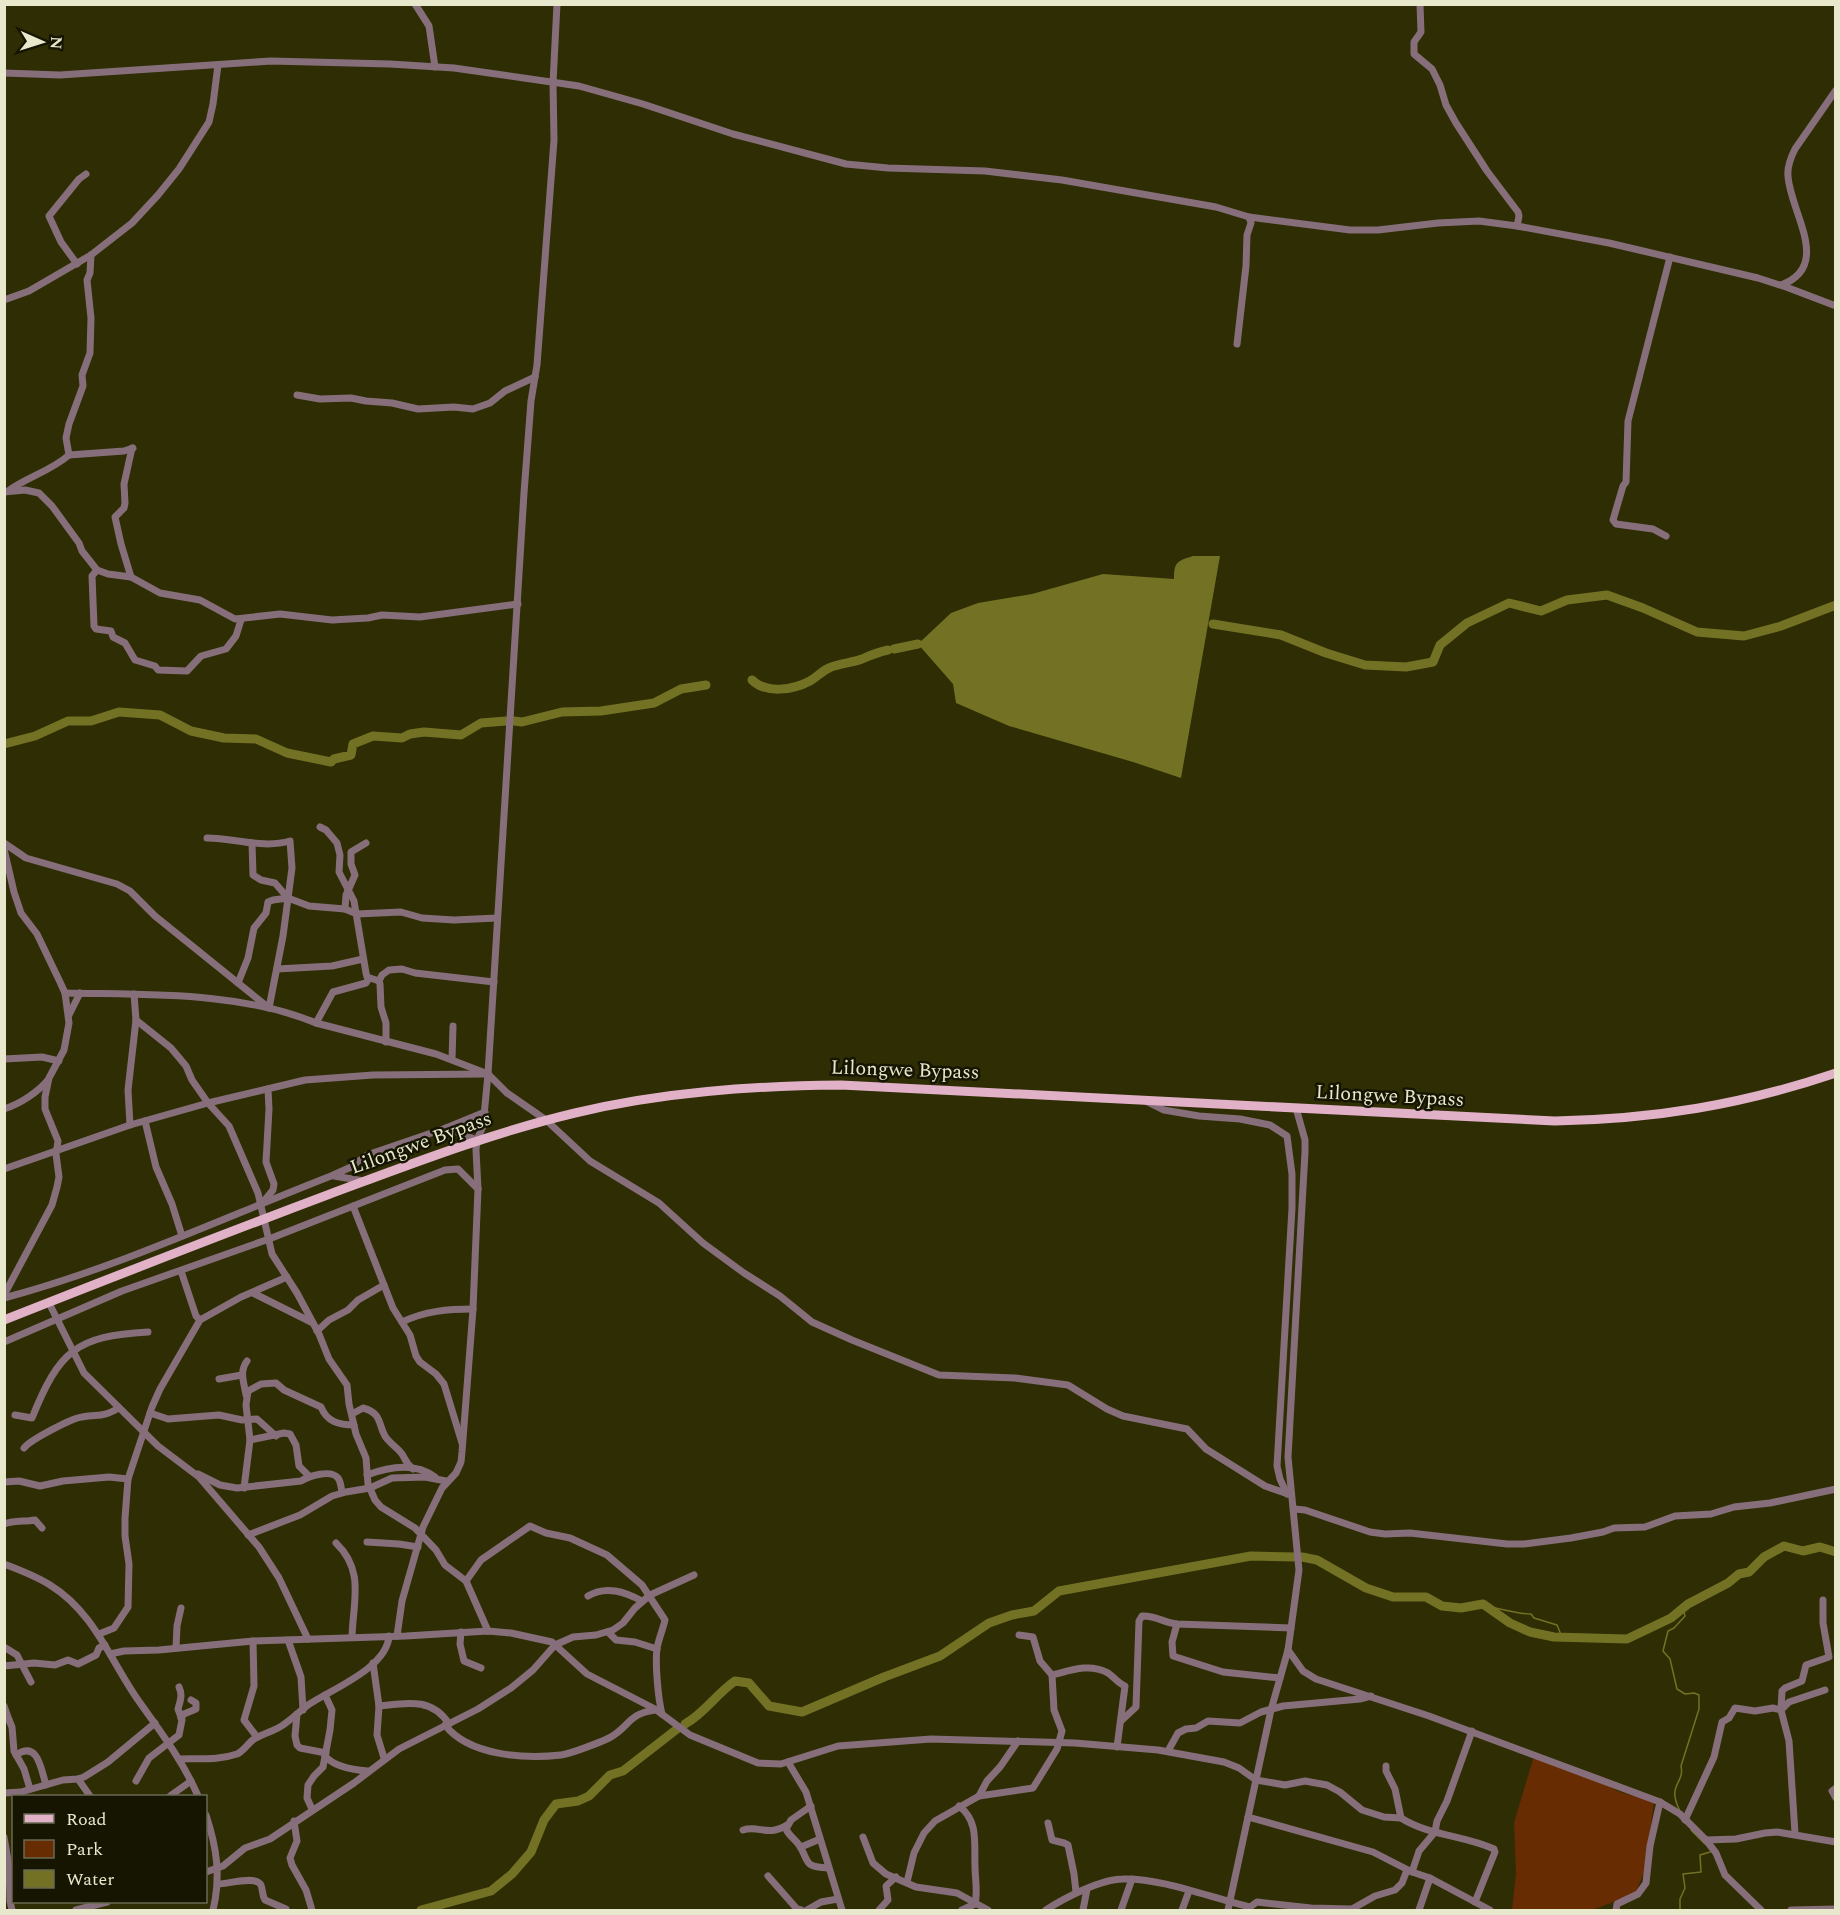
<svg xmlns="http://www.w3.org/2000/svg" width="1840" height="1915" font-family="Spectral,serif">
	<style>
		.green { fill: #682c03 }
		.water { fill: #737224 }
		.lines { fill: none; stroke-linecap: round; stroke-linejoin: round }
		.stream { stroke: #737224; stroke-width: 1.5 }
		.river { stroke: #737224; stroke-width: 9 }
		.minor { stroke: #866f7a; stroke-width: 7 }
		.major { stroke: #e1b1c8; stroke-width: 9 }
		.labels { text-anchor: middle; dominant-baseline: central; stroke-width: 5; stroke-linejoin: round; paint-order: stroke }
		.street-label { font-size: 20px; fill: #e7e8cc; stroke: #151502 }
	</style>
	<rect width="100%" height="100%" fill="#2e2d03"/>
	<polygon class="green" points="1534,1756 1604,1783 1617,1791 1654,1802 1645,1870 1635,1894 1592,1910 1512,1910 1516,1873 1514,1823"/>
	<path class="water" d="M1193,556H1220L1181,778L1133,762L1009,726L956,703L953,684L918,644L951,613L978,603L1032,594L1103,574L1174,579C1174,562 1177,561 1193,556Z"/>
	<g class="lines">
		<g class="stream">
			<path d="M1485,1606C1499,1608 1517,1614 1531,1614L1534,1618L1557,1625L1562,1637"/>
			<path d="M1680,1811C1666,1784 1685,1784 1681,1766L1699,1709V1695L1694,1693L1685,1694L1677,1689L1670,1659L1663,1651L1668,1631L1674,1628L1685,1616L1683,1608"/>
			<polyline points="1691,1830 1705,1844"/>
			<polyline points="1680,1910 1680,1899 1685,1888 1683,1874 1701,1872 1700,1855 1710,1852"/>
		</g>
		<g class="river">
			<polyline points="1213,624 1281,635 1326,653 1365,665 1406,667 1433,662 1440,645 1467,623 1509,603 1541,611 1567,600 1607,595 1643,608 1697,632 1744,636 1781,626 1836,605"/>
			<polyline points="894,649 918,644"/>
			<path d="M752,680C766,694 793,690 810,681C817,677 822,671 829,668C839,663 852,663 862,659C871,655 878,652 888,650"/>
			<polyline points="514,721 522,722 562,712 601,711 654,703 681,689 706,685"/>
			<polyline points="4,744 35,736 68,721 91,721 119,712 160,715 191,731 224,738 256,739 287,753 331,762 334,759 351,755 353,744 373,736 402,738 410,734 424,732 461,735 481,723 506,721"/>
			<polyline points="1302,1557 1317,1560 1366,1588 1393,1597 1426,1597 1442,1606 1461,1608 1483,1604 1510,1623 1530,1632 1554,1637 1627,1639 1671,1618 1688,1604 1728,1583 1739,1574 1749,1572 1764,1557 1784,1546 1803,1551 1820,1547 1836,1552"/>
			<path d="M685,1724C705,1713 716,1694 735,1681L749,1683L769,1706L802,1712L884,1677L940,1656L989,1623L1012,1615L1034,1611L1059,1591L1251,1556L1295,1557"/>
			<polyline points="421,1910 491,1891 512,1874 531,1852 544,1820 556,1804 578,1801 589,1796 610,1775 623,1771 677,1729"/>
		</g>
		<g class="minor">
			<polyline points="415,4 429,26 435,67"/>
			<polyline points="1420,4 1421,32 1414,42 1414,54 1432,69 1440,85 1446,105 1456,123 1487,171 1518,212 1519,216 1517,226"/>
			<polyline points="4,73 60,75 271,61 390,64 454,68 579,86 643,104 733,134 846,164 888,168 985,171 1062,180 1216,207 1249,217 1350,230 1378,230 1438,223 1479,221 1517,226 1609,243 1758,278 1786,287 1836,306"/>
			<polyline points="77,264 61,242 49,216 79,179 86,174"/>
			<path d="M1781,285C1833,266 1790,212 1788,176C1787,167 1791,157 1795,149L1836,90"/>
			<polyline points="4,300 29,291 91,255 132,223 158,195 179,169 209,122 213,104 218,65"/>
			<polyline points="1237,344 1246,266 1247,235 1251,223 1249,217"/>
			<polyline points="297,395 320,399 351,398 366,401 392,403 418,409 454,407 473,409 490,403 505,391 535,377"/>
			<polyline points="69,455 124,451 133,448"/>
			<path d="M8,491C27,477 51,471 69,455L66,438L69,424L83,386L82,375L90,353L91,318L87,280L90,273L91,255"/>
			<polyline points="4,492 25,490 39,493 52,506 79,543 82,551 97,570 108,574 131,577 160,593 200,600 235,619 280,614 332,620 368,618 382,615 420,617 518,604"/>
			<polyline points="1666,536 1653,529 1616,524 1613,520 1623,486 1626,482 1628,421 1670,257"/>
			<polyline points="97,570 92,576 94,626 96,629 111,631 113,637 125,643 135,660 155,666 158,670 187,671 201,656 226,649 236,636 241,620"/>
			<polyline points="131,577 121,544 115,517 124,508 125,503 124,484 132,448"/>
			<polyline points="320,827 326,830 337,843 340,855 339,872 354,901 366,973 367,977 379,981 380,984 381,1007 386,1023 386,1042"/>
			<path d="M4,843L26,858L117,884L130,891L155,916L269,1008L283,936L292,868L290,841C263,849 235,838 207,838"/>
			<polyline points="252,843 253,875 261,880 275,883 288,898 309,906 345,909 357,914 401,912 422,918 454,920 497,918"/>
			<polyline points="4,849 14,892 21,913 37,934 60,982 65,993 69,1023 64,1050 49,1078 45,1097 45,1109 58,1141 56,1154 59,1177 57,1187 52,1205 4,1295"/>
			<polyline points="345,909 346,895 355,875 351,864 351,852 366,843"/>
			<polyline points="277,969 332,966 363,959"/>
			<polyline points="379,981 382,975 389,970 402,969 415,973 494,982"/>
			<polyline points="238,983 248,958 254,928 266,913 268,902 273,900 288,898"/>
			<path d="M65,993C146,995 239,991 316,1023L436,1054L488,1074L507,1093L546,1120L590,1161L659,1203L703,1243L744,1273L780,1296L812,1322L852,1340L939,1375L1015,1378L1068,1385L1107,1409L1123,1416L1187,1429L1206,1449L1265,1486L1288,1494"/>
			<polyline points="69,1015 80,993"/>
			<polyline points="136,1020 171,1048 186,1066 192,1080 208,1103 229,1126 258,1193 272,1254 297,1293 319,1334 329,1359 347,1385 349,1404 356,1434 366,1458 368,1484 375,1500 381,1507 415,1528 436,1550 445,1565 466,1581 488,1631"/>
			<polyline points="316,1023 333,992 366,983 369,978"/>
			<polyline points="4,1059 42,1057 59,1061"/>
			<polyline points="452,1059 453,1026"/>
			<polyline points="1146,1101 1164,1110 1199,1116 1240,1119 1270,1125 1287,1136 1292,1174 1292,1208 1277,1466 1280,1479 1287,1494"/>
			<path d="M4,1109C20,1104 38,1092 48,1080"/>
			<polyline points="145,1121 156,1167 172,1204 182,1236"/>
			<polyline points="130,1125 128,1090 136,1020 134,994"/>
			<polyline points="446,1128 477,1140"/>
			<polyline points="4,1169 130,1125 208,1103 305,1080 373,1075 486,1074"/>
			<polyline points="334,1176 364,1181"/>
			<polyline points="264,1201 273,1190 274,1184 266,1162 269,1109 268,1089"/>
			<polyline points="353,1206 393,1308 410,1335 416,1356 420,1362 436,1374 444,1384 462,1443"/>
			<polyline points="181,1271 196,1316 200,1320"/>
			<polyline points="253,1293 311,1322"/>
			<path d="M4,1298C117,1268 223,1218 331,1176L351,1167L367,1155L446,1128L485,1112"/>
			<polyline points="49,1303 84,1373 158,1446 199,1477 259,1547 279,1578 308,1639"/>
			<path d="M402,1322C425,1311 448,1309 473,1309"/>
			<polyline points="317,1331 329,1320 348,1310 358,1300 384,1285"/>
			<polyline points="4,1342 122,1291 269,1239 445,1170 458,1169 478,1189"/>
			<polyline points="219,1379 242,1375"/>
			<path d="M246,1395C244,1382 239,1372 247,1361"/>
			<polyline points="150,1413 168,1419 219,1415 242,1420 257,1419 276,1436"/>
			<path d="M352,1414L363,1408C382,1413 378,1424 385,1436C389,1443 397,1447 402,1454C406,1460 406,1464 413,1469"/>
			<path d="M15,1415L32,1418C59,1351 76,1336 148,1332"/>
			<polyline points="250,1440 284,1433 290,1434 296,1445 299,1466 309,1476"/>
			<path d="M24,1448C30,1440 72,1418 82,1417C100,1414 101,1418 119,1408"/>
			<path d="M198,1474L220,1485L237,1488L301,1481C309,1476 331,1469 338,1478C341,1482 341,1488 342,1492"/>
			<path d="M367,1475C388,1467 415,1462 435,1477"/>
			<polyline points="4,1482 19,1481 40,1486 63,1481 109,1477 128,1479"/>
			<path d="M244,1488L250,1440L246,1405L248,1391L261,1384L276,1383L284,1390L321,1407C327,1422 339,1425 354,1425"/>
			<polyline points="1294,1509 1305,1510 1370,1532 1385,1534 1410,1533 1507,1544 1524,1544 1571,1538 1603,1532 1614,1528 1645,1527 1675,1516 1711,1514 1734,1507 1770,1503 1836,1489"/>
			<path d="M4,1524C15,1520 24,1522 35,1520L42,1528"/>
			<polyline points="248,1535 300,1515 332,1496 346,1492 370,1488 392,1478 425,1477 446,1481"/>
			<polyline points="367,1542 399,1544 418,1547"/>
			<path d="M336,1543C365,1571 353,1601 352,1637"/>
			<path d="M4,1564C20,1570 36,1576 50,1585C94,1612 110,1660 138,1700C160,1731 183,1761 198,1796"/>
			<path d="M466,1581L481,1560L530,1526L546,1533L570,1538L607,1555L642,1585L665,1620C663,1629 659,1638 657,1648C655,1664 658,1698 662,1714"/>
			<path d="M588,1596C606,1585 625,1592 642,1601"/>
			<polyline points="1177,1624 1172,1642 1173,1656 1223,1672 1280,1678"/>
			<polyline points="461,1632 460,1644 464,1661 481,1668"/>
			<polyline points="608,1632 616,1640 635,1642 657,1649"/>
			<polyline points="99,1634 114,1628 128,1607 129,1564 125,1536 125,1518 128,1479 152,1407 160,1389 200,1320 241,1297 287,1277"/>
			<polyline points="1019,1635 1033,1637 1040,1661 1052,1675"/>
			<polyline points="397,1636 402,1601 423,1527 442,1488 456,1473 461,1462 462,1452 473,1309 478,1189 476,1150 477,1140 483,1126 488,1074 524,493 531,401 537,365 554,140 553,83 557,4"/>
			<polyline points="288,1640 301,1677 303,1710"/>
			<polyline points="253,1641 254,1686 244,1720 257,1737"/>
			<polyline points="4,1647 17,1655 31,1682"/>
			<polyline points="176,1648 177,1626 181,1608"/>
			<polyline points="1288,1650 1303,1671 1316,1679 1429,1716 1660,1802 1680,1814 1706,1840 1716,1853 1725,1875 1761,1910"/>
			<polyline points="110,1654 124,1651 159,1650 253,1641 406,1636 488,1631 511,1633 552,1642 587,1674 655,1709 690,1735 758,1763 781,1764 838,1746 931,1739 1075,1743 1158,1750 1224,1762 1239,1768 1256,1780 1285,1785 1305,1781 1327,1785 1340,1792 1362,1810 1384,1817 1401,1818"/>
			<polyline points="373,1663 379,1706 377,1735 384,1758"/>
			<polyline points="4,1666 34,1663 55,1665 68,1660 78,1664 96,1655 99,1648 105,1645"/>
			<polyline points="4,1706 9,1720"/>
			<path d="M379,1706C406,1703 432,1697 449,1724"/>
			<polyline points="1781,1710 1789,1702 1825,1690"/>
			<polyline points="297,1714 295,1736 297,1745 300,1748 326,1753"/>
			<polyline points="181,1718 184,1714 196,1709 196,1703 191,1700"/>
			<polyline points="4,1719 9,1720 12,1727 14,1751 24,1769 30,1789"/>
			<path d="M1121,1721L1136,1707L1139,1621L1142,1616C1155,1615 1164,1623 1177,1624L1291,1628"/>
			<path d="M445,1725C469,1756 525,1759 561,1755C570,1754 601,1742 609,1738C630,1727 627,1714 655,1710"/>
			<polyline points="1168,1751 1178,1733 1186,1729 1196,1728 1208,1721 1240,1723 1261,1712 1283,1706 1360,1699 1371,1696"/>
			<path d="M16,1755C38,1740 41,1769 46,1785"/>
			<path d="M325,1756C334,1767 355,1770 368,1771"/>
			<path d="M179,1759C201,1758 216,1761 237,1754C244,1751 248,1743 254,1739C264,1733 275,1731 283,1725C292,1719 300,1711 308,1705C332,1689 387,1668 389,1636"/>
			<polyline points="788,1762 806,1792 842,1910"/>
			<path d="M1386,1766V1771L1395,1789L1401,1818C1429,1836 1464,1835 1494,1849L1495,1852L1475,1902"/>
			<polyline points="78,1779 90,1796"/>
			<path d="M136,1781L149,1758L179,1735L182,1720L178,1709C180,1701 183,1696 179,1687"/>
			<polyline points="1836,1788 1832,1791 1836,1798"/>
			<polyline points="4,1793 21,1792 63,1780 78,1779 84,1777 108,1762 155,1723"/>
			<polyline points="170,1796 191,1781"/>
			<path d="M979,1796L1033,1788L1057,1749L1062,1731L1054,1710L1052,1675C1069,1671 1089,1663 1106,1672C1113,1675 1117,1683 1125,1686L1117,1747"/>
			<path d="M811,1806L791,1820L786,1829C789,1836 795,1839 799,1845C810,1861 802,1867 828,1868"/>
			<path d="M959,1806C979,1821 974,1844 975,1866C975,1879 978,1891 975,1904L962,1910"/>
			<polyline points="312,1809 307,1798 308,1785 314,1776 323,1767 330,1730 332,1710 325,1695"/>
			<path d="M206,1815C217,1848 221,1877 213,1910"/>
			<polyline points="1248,1817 1373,1852 1412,1872 1430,1878 1490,1910"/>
			<polyline points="1685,1820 1714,1757 1722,1722 1729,1718 1735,1708 1755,1711 1773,1708 1781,1710"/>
			<polyline points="294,1821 297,1841 290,1858 292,1865 306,1890 312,1910"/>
			<polyline points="1048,1823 1052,1840 1064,1843 1068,1845 1074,1874 1076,1892"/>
			<path d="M743,1830C759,1825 768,1837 787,1825"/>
			<polyline points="1795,1833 1789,1741 1781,1710 1782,1691 1785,1688 1802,1681 1806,1665 1829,1657 1823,1623 1823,1600"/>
			<polyline points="4,1837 9,1866 10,1901 12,1910"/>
			<polyline points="863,1837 873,1863 886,1874 916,1887 957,1893 988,1910"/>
			<polyline points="1706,1840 1736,1839 1765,1833 1777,1832 1836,1842"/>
			<polyline points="801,1847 820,1839"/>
			<polyline points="206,1872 223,1866 245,1848 270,1839 354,1783 399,1749 478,1709 511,1688 533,1670 555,1645 573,1637 596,1635 613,1630 623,1623 635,1608 650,1595 694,1575"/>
			<polyline points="1412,1872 1419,1851 1435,1832 1437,1821 1447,1801 1472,1731"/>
			<polyline points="768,1876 797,1909 801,1910"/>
			<polyline points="907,1882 914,1853 924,1833 935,1821 979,1796 987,1781 1000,1767 1018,1741"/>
			<path d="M218,1884C229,1884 256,1875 261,1885C263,1891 262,1895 265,1900L286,1909"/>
			<polyline points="76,1910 107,1902"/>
			<polyline points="807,1910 821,1902 838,1899"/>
			<polyline points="879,1910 888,1900 886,1886 896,1877"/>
			<path d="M1046,1910C1064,1898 1101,1879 1123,1879C1162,1878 1211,1898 1250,1907L1257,1902L1311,1908L1352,1909L1375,1896L1395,1890L1402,1883L1407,1870"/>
			<polyline points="1083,1910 1087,1889"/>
			<polyline points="1121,1910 1132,1879"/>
			<polyline points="1182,1910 1189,1891"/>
			<polyline points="1228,1910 1271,1710 1288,1650 1299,1570 1288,1457 1305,1152 1305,1140 1296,1108"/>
			<polyline points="1419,1910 1430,1878"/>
			<polyline points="1616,1910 1617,1904 1638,1894 1646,1883 1650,1846 1660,1802"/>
			<polyline points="1791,1910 1836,1909"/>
		</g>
		<path class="major" d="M4,1320C113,1277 221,1235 330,1194C411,1164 491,1133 575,1113C662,1092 752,1086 841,1085L1555,1121C1655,1119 1741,1105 1836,1073"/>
	</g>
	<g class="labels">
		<g class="street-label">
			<text transform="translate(905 1070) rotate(2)">Lilongwe Bypass</text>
			<text transform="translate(1390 1096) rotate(3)">Lilongwe Bypass</text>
			<text transform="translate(421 1143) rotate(-20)">Lilongwe Bypass</text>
		</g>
	</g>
	<rect width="1840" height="1915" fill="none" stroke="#e7e8cc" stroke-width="12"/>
	<rect x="12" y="1795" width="195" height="108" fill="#151502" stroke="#696953" stroke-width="1.5"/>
	<rect x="24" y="1814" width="30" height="9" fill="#e1b1c8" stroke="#696953" stroke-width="1.5"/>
	<text x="66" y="1825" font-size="18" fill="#e7e8cc">Road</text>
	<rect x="24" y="1840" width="30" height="18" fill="#682c03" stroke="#696953" stroke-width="1.5"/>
	<text x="66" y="1855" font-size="18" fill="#e7e8cc">Park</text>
	<rect x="24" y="1870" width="30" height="18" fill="#737224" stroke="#696953" stroke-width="1.5"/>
	<text x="66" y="1885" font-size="18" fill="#e7e8cc">Water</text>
	<g transform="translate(42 42) rotate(93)" stroke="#151502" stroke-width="4.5" paint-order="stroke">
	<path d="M0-4.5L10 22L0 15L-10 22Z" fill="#e7e8cc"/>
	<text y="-9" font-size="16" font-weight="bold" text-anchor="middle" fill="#e7e8cc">N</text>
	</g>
</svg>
